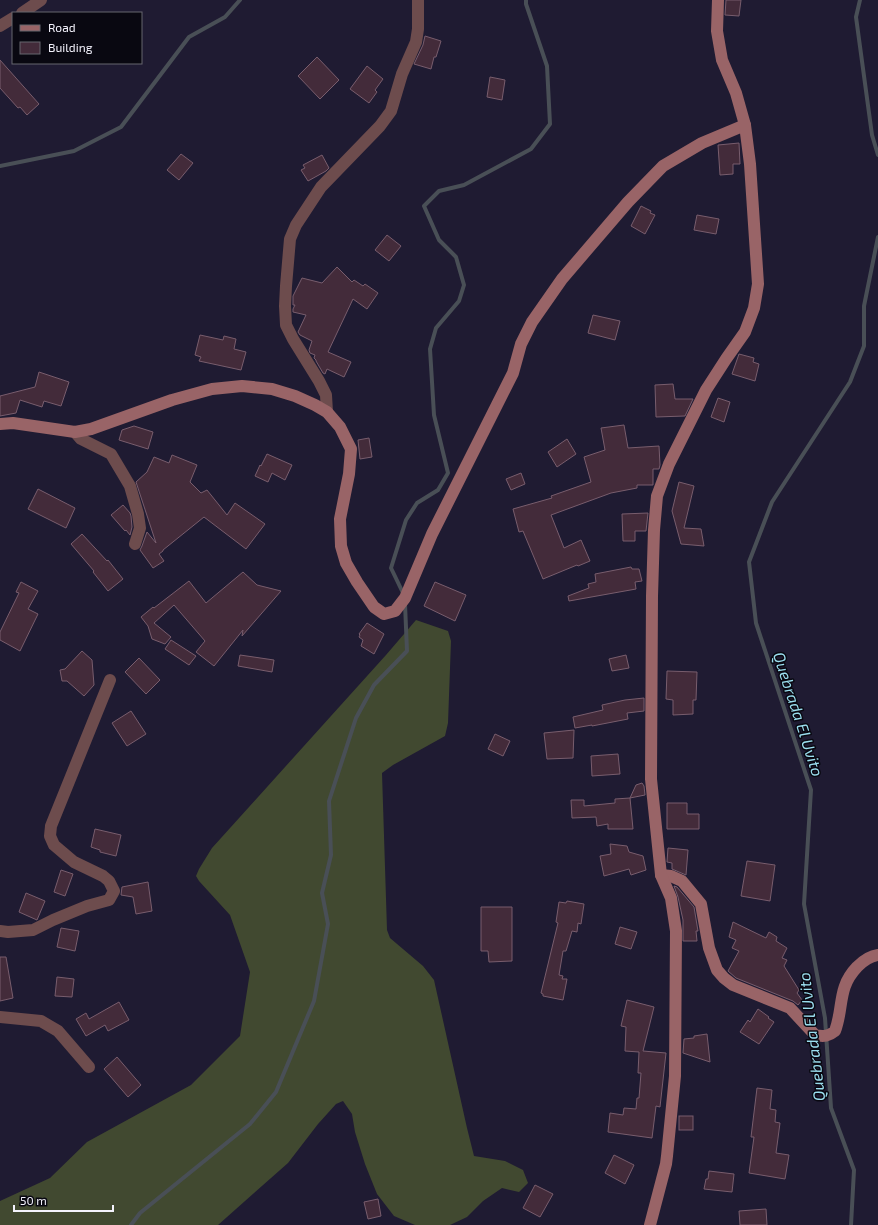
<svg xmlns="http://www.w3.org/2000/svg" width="878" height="1225" font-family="'Exo 2',sans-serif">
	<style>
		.forest { fill: #414930 }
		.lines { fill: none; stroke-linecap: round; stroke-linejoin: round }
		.stream { stroke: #494f56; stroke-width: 4 }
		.building { fill: #432b3a; stroke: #785d6d }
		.street { stroke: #6d4c4d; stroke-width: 12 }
		.secondary { stroke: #996467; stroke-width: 12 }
		.labels { text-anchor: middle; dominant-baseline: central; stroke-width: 3; stroke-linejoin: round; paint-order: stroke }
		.water-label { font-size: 16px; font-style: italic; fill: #9bdeef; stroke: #090811 }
	</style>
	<rect width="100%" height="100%" fill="#1f1b32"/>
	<polygon class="forest" points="416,620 448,631 451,641 448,723 445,736 393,765 382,773 387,930 390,938 423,966 434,980 467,1128 474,1156 505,1161 523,1170 528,1183 519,1192 502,1188 483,1201 467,1217 450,1225 415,1225 394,1216 377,1194 365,1164 355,1132 352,1114 343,1101 336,1104 318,1124 288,1163 218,1225 0,1225 0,1201 50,1178 87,1142 191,1085 240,1036 250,972 230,915 199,881 196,876 199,869 212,848 386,655"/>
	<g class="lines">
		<g class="stream">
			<polyline points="860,0 856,17 872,135 878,155"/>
			<polyline points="0,166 74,151 121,127 189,37 225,17 240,0"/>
			<polyline points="404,595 391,568 406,520 417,503 438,490 448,473 434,415 430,349 436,328 459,301 464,285 456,257 439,240 424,206 439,191 464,185 531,149 550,124 547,66 526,4 526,0"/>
			<polyline points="131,1225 140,1213 250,1124 276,1092 314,1001 328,924 322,893 331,855 329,801 356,718 374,685 407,651 405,604"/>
			<polyline points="851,1225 854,1170 831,1108 825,1018 804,904 811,790 756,623 749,562 772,502 850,382 864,346 864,306 878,237"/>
		</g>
	</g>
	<g class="building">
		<polygon points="726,0 741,0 739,16 725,15"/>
		<polygon points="425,36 441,41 436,57 434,57 431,69 414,64 423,45"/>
		<polygon points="317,57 339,80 320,99 298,76"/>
		<polygon points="0,60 39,104 27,115 20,107 18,108 0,88"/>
		<polygon points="367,66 383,79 375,90 377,92 369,103 350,89"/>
		<polygon points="490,77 505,80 502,100 487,97"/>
		<polygon points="739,143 740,164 733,164 733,174 720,175 718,145"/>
		<polygon points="181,154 193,163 179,180 167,170"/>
		<polygon points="322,155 329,168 326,171 308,181 301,170 305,168 303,165"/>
		<polygon points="641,206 651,211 650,213 655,215 645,234 631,226"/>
		<polygon points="697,215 719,219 716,234 694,230"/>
		<polygon points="387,235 401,246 389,261 375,250"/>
		<polygon points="337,267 352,282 354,280 363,286 365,284 378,293 367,309 353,299 328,352 351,362 344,377 327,369 325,374 323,373 316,361 316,360 314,358 315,355 310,353 309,350 312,341 300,335 298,332 306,315 293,312 293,309 295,305 293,305 293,296 302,278 322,283"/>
		<polygon points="593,315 620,321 615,340 588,333"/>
		<polygon points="200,335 223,340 224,336 236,339 234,349 246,352 241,370 199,361 201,357 195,355"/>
		<polygon points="739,354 754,358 753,362 759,364 755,381 732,374"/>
		<polygon points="39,372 69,382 61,406 44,401 42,407 20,400 16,413 0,416 0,396 35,387"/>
		<polygon points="673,384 675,399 693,399 685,416 656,417 655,385"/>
		<polygon points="718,398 730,402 724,422 711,417"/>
		<polygon points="624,425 628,448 659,446 660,465 659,469 653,469 653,485 637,485 637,488 611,493 551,515 564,548 581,540 590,561 578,566 577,565 543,579 523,531 519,532 513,509 552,498 551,496 591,482 584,457 605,450 601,428"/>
		<polygon points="134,426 153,432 148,449 119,440 122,430"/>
		<polygon points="369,438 372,457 360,459 358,440"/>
		<polygon points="567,439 576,454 557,467 548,452"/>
		<polygon points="267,454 292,465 285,480 272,473 268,482 255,476 260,465 261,466"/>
		<polygon points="172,455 197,465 190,482 201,493 207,490 227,515 235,503 265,524 246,549 204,517 163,550 163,551 159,554 164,561 153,568 140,550 142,546 147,532 156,543 136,482 147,472 154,457 169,463"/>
		<polygon points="521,473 525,484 511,490 506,479"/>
		<polygon points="679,482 694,486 684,528 701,529 704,546 681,544 672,511"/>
		<polygon points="38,489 75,508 66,528 28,509"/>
		<polygon points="123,505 130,513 131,516 132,527 130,535 126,530 125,531 111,515"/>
		<polygon points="648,513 646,531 635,531 635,541 623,541 622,514"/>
		<polygon points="82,534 107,561 108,560 123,579 108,591 93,572 94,571 71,544"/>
		<polygon points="631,567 632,569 639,569 642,581 635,582 636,589 569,601 568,596 589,588 588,584 596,582 595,574"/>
		<polygon points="243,572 257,585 281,591 242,636 243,630 214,666 196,652 205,641 174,605 154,623 171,637 165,644 152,639 148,626 141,617 153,607 154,608 189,581 206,603"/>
		<polygon points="21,582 38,591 28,609 38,614 20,651 0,640 0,632 19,593 16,592"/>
		<polygon points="435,582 466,595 455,621 424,606"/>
		<polygon points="367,623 384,634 374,654 361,646 363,640 359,637 360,635 359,634"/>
		<polygon points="171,640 196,656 189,665 165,649"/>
		<polygon points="82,651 92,660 94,685 84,696 67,681 62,681 60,670 65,669"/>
		<polygon points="240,655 274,660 272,672 238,666"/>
		<polygon points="626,655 629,668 612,671 609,659"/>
		<polygon points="139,658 160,680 146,694 125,672"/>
		<polygon points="667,671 697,672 696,700 693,700 693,714 673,715 673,700 666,699"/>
		<polygon points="644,698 644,711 627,713 628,719 592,726 592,725 575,728 573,717 603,710 602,705 625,700"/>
		<polygon points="131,711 146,734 127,746 112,723"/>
		<polygon points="574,730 573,758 547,759 544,733"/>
		<polygon points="495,734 510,741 503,756 488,749"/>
		<polygon points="618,754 620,774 592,776 591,756"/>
		<polygon points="642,783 644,786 645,795 630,798 636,785"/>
		<polygon points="630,798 633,829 608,829 608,824 597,826 596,817 572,818 571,800 584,800 584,806 615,803 615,799"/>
		<polygon points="667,803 687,803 687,814 699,814 699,829 667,829"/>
		<polygon points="95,829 121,835 116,856 100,852 100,850 91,847"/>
		<polygon points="610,844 627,846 629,852 643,856 646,870 631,875 629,869 604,876 600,856 611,854"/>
		<polygon points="668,848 688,850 686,875 672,869 672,863 667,862"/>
		<polygon points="747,861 775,865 770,901 741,896"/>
		<polygon points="61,870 73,874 65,896 54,892"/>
		<polygon points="148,882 152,911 136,914 133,897 121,895 122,887"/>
		<polygon points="674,886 677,887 694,907 698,931 696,931 697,941 683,941 683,920 678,897"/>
		<polygon points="26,893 45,901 37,920 19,912"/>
		<polygon points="567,901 584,904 581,924 578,923 577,932 572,931 566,951 563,951 559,975 563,976 562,979 567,979 563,1000 543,996 543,994 541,993 558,923 556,922 559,902 566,903"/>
		<polygon points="481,907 512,907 512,961 489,962 488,951 481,951"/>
		<polygon points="733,922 766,938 769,932 777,937 776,941 787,948 782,958 787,960 784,966 799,990 797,993 802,1000 798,1005 793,1001 736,978 728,971 739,951 732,948 736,940 729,937"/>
		<polygon points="620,927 637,932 631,949 615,944"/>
		<polygon points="61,928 79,931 75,951 57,947"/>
		<polygon points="0,957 6,957 13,998 0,1001"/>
		<polygon points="57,977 74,979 72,997 55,996"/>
		<polygon points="627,1000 654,1007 643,1051 666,1053 660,1107 656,1106 652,1138 608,1132 610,1113 623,1115 624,1108 636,1109 637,1098 639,1098 641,1073 638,1073 639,1052 625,1051 626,1027 621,1026"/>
		<polygon points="119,1002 129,1020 108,1031 105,1025 86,1036 76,1019 86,1013 89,1019"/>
		<polygon points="758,1009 769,1017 768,1018 774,1022 759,1044 740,1032 748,1020 750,1022"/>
		<polygon points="707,1034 710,1062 683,1053 684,1039 694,1038 694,1036"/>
		<polygon points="117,1057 141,1085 128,1097 104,1069"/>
		<polygon points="757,1088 772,1090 770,1109 776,1110 775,1122 780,1123 776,1153 789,1155 785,1179 749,1173 754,1137 751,1137"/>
		<rect x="679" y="1116" width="14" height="14"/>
		<polygon points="614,1155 634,1165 625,1184 605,1173"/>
		<polygon points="709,1171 734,1174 732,1192 704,1189 706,1179 708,1179"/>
		<polygon points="535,1185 553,1194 540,1217 523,1208"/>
		<polygon points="378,1199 381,1216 368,1219 364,1202"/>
		<polygon points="766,1209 767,1225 740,1225 739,1211"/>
	</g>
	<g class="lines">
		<g class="street">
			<polyline points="22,13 41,0"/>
			<polyline points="0,26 13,18"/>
			<polyline points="327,412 326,395 319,381 293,339 286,325 285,306 286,286 290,239 296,225 321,187 380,126 391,111 402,74 416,42 418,29 418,0"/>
			<polyline points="75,432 81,439 111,454 130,486 138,514 140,528 135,544"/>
			<polyline points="0,931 8,932 33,930 53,920 87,906 109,900 114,891 109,881 103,876 74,862 54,845 50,836 51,826 110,680"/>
			<polyline points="0,1017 41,1021 58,1031 89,1067"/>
		</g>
		<g class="secondary">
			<polyline points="0,424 13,423 75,432 91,429 172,400 212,389 242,386 272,389 295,396 315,405 327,412 340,427 351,449 349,474 340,519 341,546 346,563 357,582 374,607 384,614 395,611 405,598 432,534 513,373 521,344 532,322 562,279 628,202 663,166 702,143 745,125"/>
			<path d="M661,875L671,876L682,881L701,904L709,948L717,970L724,978L733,985L790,1008L815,1035C824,1037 829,1036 835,1031C844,1007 837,988 857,967C863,961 870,956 878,955"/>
			<polyline points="650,1225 666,1164 667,1156 675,1076 676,931 671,898 661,875 651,779 652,596 654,530 657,496 669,464 706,390 726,359 745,332 754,308 758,284 750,164 745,125 736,93 722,60 717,31 718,0"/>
		</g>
	</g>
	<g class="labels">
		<g class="water-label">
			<text transform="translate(799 714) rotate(72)">Quebrada El Uvito</text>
			<text transform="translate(811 1037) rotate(-97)">Quebrada El Uvito</text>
		</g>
	</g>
	<rect x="12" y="12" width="130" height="52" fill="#090811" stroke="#67666f"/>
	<rect x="20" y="25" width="20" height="6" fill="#996467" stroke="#67666f"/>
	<text x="48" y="32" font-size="12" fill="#f4f3fd">Road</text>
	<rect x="20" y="42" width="20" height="12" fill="#432b3a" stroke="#67666f"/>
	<text x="48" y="52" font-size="12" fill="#f4f3fd">Building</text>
	<path d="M14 1205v6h99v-6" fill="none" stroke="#f4f3fd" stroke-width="2"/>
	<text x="20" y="1205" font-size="12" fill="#f4f3fd" stroke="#090811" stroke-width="3" paint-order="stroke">50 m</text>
</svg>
